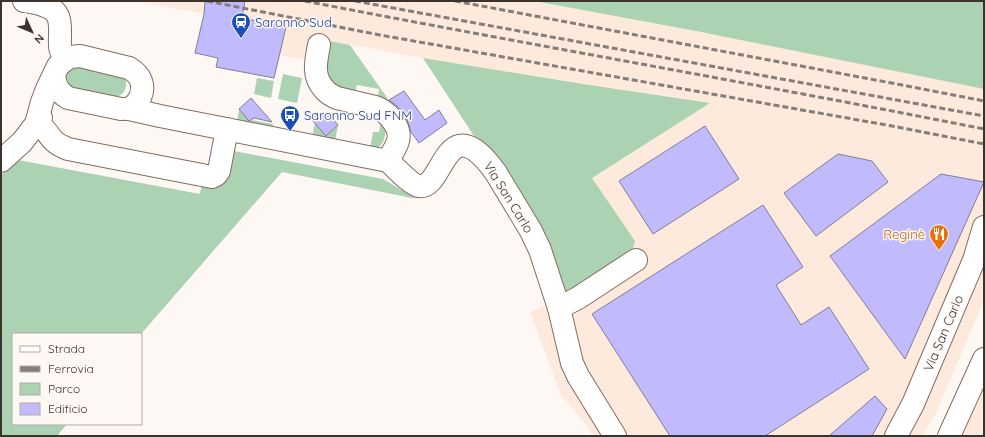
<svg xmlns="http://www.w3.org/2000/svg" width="985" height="437" font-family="Quicksand,sans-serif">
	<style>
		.built { fill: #fee9dd }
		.green { fill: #abd2b2 }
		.building { fill: #c1bbfd; stroke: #807e97 }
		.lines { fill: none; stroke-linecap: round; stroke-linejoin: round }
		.minor-casing { stroke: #846c5e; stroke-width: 24 }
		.major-casing { stroke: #846c5e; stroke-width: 24 }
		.minor { stroke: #fff; stroke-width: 22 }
		.major { stroke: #fff; stroke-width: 22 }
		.rail { stroke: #857d78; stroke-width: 3; stroke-dasharray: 6 3; stroke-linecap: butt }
		.labels { text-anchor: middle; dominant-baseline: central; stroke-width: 3; stroke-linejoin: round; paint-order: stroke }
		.transit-label { font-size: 13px; fill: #164399; stroke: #fef8f5; text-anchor: start }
		.street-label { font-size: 13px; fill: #3d332d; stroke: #fef8f5 }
		.food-label { font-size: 13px; fill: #c56008; stroke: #fef8f5; text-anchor: end }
	</style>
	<rect width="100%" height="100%" fill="#fef8f5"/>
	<g class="built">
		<polygon points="136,1 534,1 696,31 984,89 984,300 937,411 923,436 593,436 583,421 561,395 530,312 576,292 635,241 592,178 710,103 583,84 423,58 325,40 321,63 280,55 277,68 195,53 204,14"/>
		<polygon points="984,389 984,436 960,436"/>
	</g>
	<g class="green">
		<polygon points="534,1 984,1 984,89 696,31"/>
		<polygon points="325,40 350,45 402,119 377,101 379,89 357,85 354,97 328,87"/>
		<polygon points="423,58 583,84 710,103 592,178 635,241 631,256 565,297 484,144 474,136"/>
		<path d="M69,64L124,76C129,85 125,96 115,97L67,86L62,71Z"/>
		<polygon points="283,74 302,78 297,103 278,99"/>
		<polygon points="257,78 274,81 271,98 254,94"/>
		<polygon points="239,109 250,121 252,120 273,124 272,129 237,122"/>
		<path d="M381,121L386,130C384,140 384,144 375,150L370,149L373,132H379Z"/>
		<polygon points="315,123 326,136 338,125 335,141 312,137"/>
		<path d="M234,151L383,179L417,199L282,172L141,334H13V424H67L57,436H1V175L18,160L200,194L202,183C215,184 224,188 230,175Z"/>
	</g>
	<g class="building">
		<polygon points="205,1 245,1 242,18 286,27 274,78 216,67 218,58 195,53 204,14"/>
		<polygon points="404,91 425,120 439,110 447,123 419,143 411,132 407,120 403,113 397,106 389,100"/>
		<polygon points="251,98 272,122 254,118 249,121 239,109"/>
		<polygon points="327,112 338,125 326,136 306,113 323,116"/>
		<polygon points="705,126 739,179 653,234 619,181"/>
		<polygon points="838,154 872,161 888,182 816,236 784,193"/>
		<polygon points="941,174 984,182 905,359 830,256"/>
		<polygon points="763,205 803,267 776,285 801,325 829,307 869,369 765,436 670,436 592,314"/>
		<polygon points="875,396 887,409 872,436 829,436"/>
	</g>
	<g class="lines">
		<defs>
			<g id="minor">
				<path d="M24,1C31,2 39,3 45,6C65,12 59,30 60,46C60,51 63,55 65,60"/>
				<path d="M319,45C316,61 312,76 324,89C328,94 332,96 337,98L375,107C387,111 402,127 398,141C396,148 391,154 388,161"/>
				<path d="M129,109L160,116L388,161C395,167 411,185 419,186C444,191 445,102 496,173L531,231L540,250L559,308L572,363L578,376L615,436"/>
				<path d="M36,124L42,102L47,89L58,66L65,60L70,57L80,56L129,68C134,71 139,75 141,81C145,91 139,104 130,108C128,109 124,109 121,109L68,98C58,92 55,85 54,74"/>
				<path d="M32,129C44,121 47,135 54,141C58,145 63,147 68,149L212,177L216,175L219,171L227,129"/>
				<polyline points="1,161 22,142 41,118"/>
				<polyline points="559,308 578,298 636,260"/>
				<polyline points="896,436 913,404 974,260 984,227"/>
			</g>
			<polyline id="major" points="949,436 984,359"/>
		</defs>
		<use href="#minor" class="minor-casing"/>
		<use href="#major" class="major-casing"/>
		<use href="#minor" class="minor"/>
		<use href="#major" class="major"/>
		<g class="rail">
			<polyline points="207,1 380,35 892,126 984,144"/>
			<path d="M305,1C531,45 758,84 984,129"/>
			<polyline points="355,1 984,116"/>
			<polyline points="455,1 902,85 984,101"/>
		</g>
	</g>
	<defs>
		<symbol id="station-pin" viewBox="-11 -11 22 30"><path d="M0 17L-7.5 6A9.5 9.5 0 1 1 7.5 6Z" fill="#1a4fb4" stroke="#fef8f5"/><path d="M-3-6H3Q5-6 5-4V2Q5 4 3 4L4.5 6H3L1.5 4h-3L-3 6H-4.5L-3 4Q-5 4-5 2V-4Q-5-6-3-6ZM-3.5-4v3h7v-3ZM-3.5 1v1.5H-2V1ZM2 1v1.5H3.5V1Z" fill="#fff"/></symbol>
		<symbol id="bus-pin" viewBox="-11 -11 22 30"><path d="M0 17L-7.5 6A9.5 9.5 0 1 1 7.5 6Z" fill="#1a4fb4" stroke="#fef8f5"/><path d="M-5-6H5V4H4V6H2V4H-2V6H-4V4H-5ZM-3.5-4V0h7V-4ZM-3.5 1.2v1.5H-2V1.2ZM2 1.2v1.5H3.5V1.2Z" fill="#fff"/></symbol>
		<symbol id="restaurant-pin" viewBox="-11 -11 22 30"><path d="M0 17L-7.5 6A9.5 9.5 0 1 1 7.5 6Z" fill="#e8710a" stroke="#fef8f5"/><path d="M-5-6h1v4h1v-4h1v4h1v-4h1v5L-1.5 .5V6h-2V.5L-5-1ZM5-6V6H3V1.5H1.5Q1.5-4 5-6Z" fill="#fff"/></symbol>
	</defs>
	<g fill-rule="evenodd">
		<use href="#station-pin" x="230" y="11" width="22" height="30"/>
		<use href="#bus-pin" x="279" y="104" width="22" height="30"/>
		<use href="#restaurant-pin" x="928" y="223" width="22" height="30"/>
	</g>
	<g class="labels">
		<g class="transit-label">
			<text x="255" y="22">Saronno Sud</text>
			<text x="304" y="115">Saronno Sud FNM</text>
		</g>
		<g class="street-label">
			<text transform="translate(509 197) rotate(58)">Via San Carlo</text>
			<text transform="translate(943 333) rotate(-67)">Via San Carlo</text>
		</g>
		<g class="food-label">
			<text x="925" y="234">Reginè</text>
		</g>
	</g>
	<rect width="985" height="437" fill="none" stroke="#3d332d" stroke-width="4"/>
	<rect x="12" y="333" width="130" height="92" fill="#fef8f5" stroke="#b1a9a5"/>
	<rect x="20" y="346" width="20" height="6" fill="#ffffff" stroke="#b1a9a5"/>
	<text x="48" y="353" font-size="12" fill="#3d332d">Strada</text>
	<rect x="20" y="366" width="20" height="6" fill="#857d78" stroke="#b1a9a5"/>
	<text x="48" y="373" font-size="12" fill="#3d332d">Ferrovia</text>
	<rect x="20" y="383" width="20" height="12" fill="#abd2b2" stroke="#b1a9a5"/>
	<text x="48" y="393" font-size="12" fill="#3d332d">Parco</text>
	<rect x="20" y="403" width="20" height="12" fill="#c1bbfd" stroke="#b1a9a5"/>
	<text x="48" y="413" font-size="12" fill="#3d332d">Edificio</text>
	<g transform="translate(32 32) rotate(134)" stroke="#fef8f5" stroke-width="3" paint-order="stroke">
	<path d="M0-3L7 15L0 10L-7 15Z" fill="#3d332d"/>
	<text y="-6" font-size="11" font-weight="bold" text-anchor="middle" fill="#3d332d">N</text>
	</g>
</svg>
